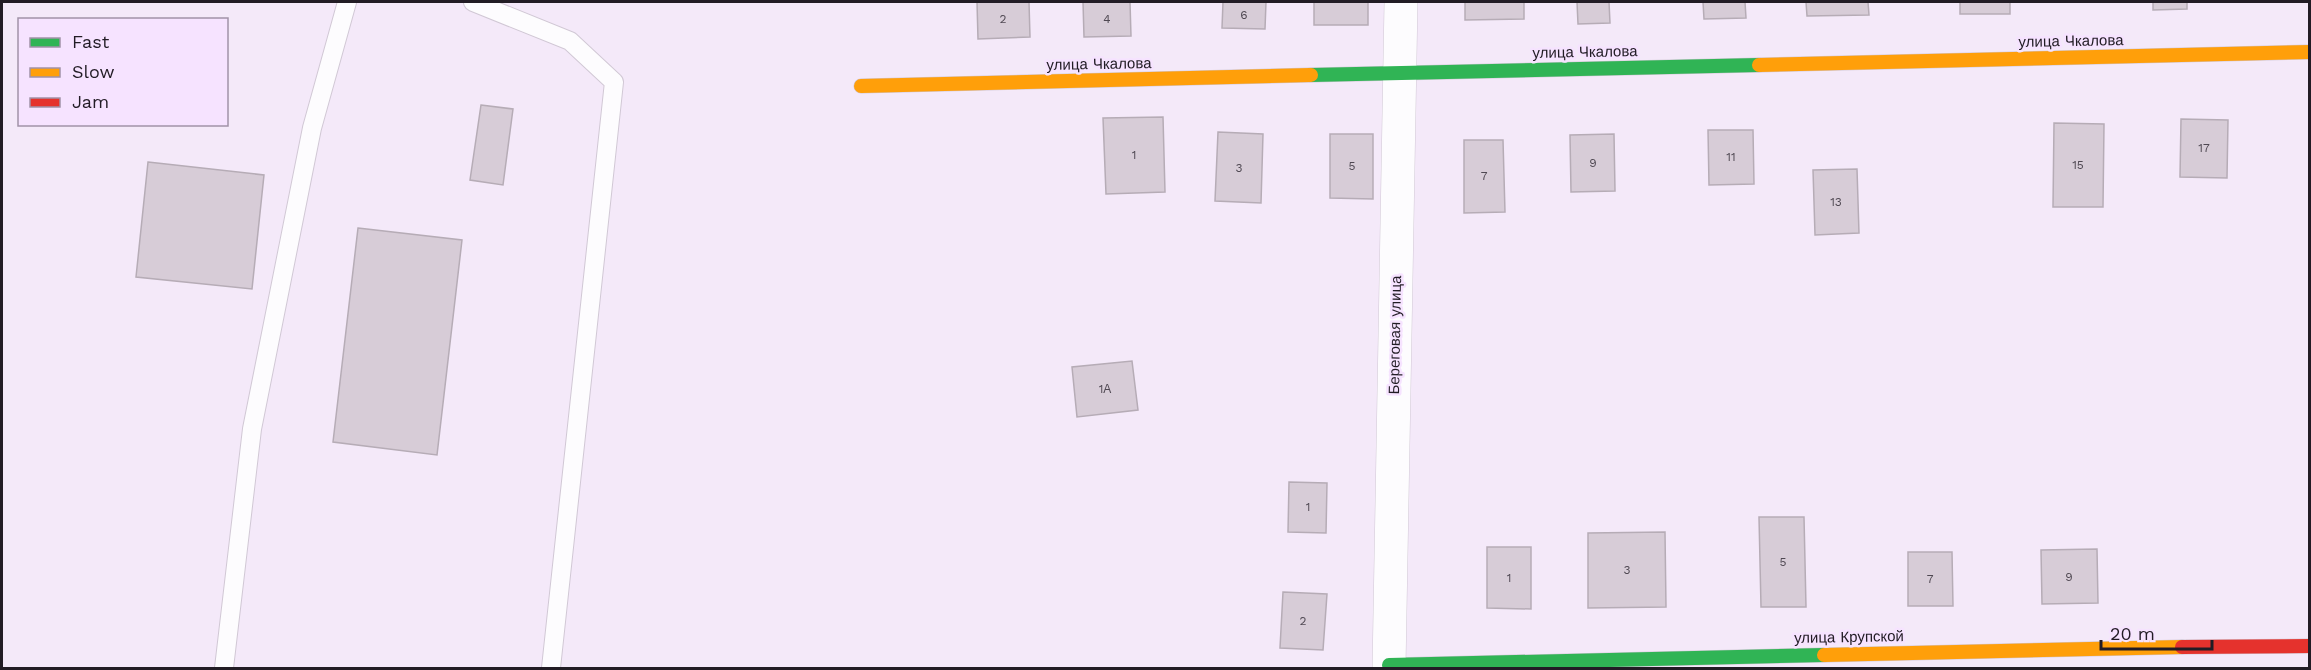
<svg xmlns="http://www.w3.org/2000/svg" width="2311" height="670" font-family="'Work Sans',sans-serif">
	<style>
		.building { fill: #d7ccd7; stroke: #b6acb6; stroke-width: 1.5 }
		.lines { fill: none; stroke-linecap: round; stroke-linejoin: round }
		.lane-casing { stroke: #d1c8d5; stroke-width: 20 }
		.street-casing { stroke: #d1c8d5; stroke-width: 34 }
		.fast-casing { stroke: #d1c8d5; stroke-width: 15 }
		.slow-casing { stroke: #d1c8d5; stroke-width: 15 }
		.jam-casing { stroke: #d1c8d5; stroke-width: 15 }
		.lane { stroke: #fdfcfe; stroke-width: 18 }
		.street { stroke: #fdfcfe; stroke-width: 33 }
		.fast { stroke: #30b455; stroke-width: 14 }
		.slow { stroke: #ff9f0a; stroke-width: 14 }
		.jam { stroke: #e5322d; stroke-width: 14 }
		.labels { text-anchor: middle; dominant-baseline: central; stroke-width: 5; stroke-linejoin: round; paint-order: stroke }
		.number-label { font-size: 12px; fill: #4f4852 }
		.street-label { font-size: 15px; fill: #221c25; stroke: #f6e3ff }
	</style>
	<rect width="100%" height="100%" fill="#f4e9f9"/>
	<g class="building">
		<polygon points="977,2 1029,2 1030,37 978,39"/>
		<polygon points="1083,2 1130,2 1131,36 1084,37"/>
		<polygon points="1223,2 1266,2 1265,29 1222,28"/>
		<rect x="1314" y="2" width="54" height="23"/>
		<polygon points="1465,2 1524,2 1524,19 1465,20"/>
		<polygon points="1577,2 1609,2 1610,23 1578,24"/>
		<polygon points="1703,2 1745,2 1746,18 1704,19"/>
		<polygon points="1806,2 1868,2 1869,15 1807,16"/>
		<rect x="1960" y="2" width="50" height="12"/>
		<polygon points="2153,2 2187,2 2187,9 2153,10"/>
		<polygon points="481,105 513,109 503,185 470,180"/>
		<polygon points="1163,117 1165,192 1106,194 1103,118"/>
		<polygon points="2181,119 2228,120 2227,178 2180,177"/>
		<polygon points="2054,123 2104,124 2103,207 2053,207"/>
		<polygon points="1708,130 1753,130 1754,184 1709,185"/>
		<polygon points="1218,132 1263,134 1261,203 1215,201"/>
		<polygon points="1330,134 1373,134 1373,199 1330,198"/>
		<polygon points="1614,134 1615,191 1571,192 1570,135"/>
		<polygon points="1464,140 1503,140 1505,212 1464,213"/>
		<polygon points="148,162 264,175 252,289 136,277"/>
		<polygon points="1857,169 1859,233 1815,235 1813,170"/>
		<polygon points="358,228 462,240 437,455 333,442"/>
		<polygon points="1132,361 1138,410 1077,417 1072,367"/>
		<polygon points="1289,482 1327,483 1326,533 1288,532"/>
		<polygon points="1759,517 1804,517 1806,607 1761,607"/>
		<polygon points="1665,532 1666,607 1588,608 1588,533"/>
		<polygon points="1487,547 1531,547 1531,609 1487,608"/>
		<polygon points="2097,549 2098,603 2042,604 2041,550"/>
		<polygon points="1908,552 1952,552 1953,606 1908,606"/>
		<polygon points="1283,592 1327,594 1323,650 1280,648"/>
	</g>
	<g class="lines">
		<defs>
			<g id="lane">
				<polyline points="473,2 570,41 614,82 551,668"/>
				<polyline points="224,668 252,429 312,128 347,2"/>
			</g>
			<polyline id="street" points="1389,668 1401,2"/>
			<g id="fast">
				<polyline points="1311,75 1759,65"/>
				<polyline points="1389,665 1824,655"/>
			</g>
			<g id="slow">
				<polyline points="1759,65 2310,52"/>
				<polyline points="861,86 1311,75"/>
				<polyline points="1824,655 2182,647"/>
			</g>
			<polyline id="jam" points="2182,647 2310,646"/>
		</defs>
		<use href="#lane" class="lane-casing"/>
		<use href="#street" class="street-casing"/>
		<use href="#fast" class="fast-casing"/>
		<use href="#slow" class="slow-casing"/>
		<use href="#jam" class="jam-casing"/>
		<use href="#lane" class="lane"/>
		<use href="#street" class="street"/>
		<use href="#fast" class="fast"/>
		<use href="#slow" class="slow"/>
		<use href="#jam" class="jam"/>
	</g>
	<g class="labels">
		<g class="number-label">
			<text x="1244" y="15">6</text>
			<text x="1003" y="19">2</text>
			<text x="1107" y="19">4</text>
			<text x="2204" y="148">17</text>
			<text x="1134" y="155">1</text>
			<text x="1731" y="157">11</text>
			<text x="1593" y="163">9</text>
			<text x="2078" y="165">15</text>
			<text x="1352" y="166">5</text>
			<text x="1239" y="168">3</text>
			<text x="1484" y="176">7</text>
			<text x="1836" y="202">13</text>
			<text x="1105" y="389">1А</text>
			<text x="1308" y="507">1</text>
			<text x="1783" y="562">5</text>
			<text x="1627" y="570">3</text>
			<text x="2069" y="577">9</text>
			<text x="1509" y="578">1</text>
			<text x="1930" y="579">7</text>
			<text x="1303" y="621">2</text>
		</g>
		<g class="street-label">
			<text transform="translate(2071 41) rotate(-1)">улица Чкалова</text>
			<text transform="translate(1585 52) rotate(-1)">улица Чкалова</text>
			<text transform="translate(1099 64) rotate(-1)">улица Чкалова</text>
			<text transform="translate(1395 335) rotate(-89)">Береговая улица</text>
			<text transform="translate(1849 637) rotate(-1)">улица Крупской</text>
		</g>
	</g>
	<rect width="2311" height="670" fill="none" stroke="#221c25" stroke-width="6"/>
	<rect x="18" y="18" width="210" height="108" fill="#f6e3ff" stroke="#a193a8" stroke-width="1.5"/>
	<rect x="30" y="38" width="30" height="9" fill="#30b455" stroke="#a193a8" stroke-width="1.5"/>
	<text x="72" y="48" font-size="18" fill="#221c25">Fast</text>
	<rect x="30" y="68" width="30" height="9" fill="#ff9f0a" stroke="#a193a8" stroke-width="1.5"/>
	<text x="72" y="78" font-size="18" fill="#221c25">Slow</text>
	<rect x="30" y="98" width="30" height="9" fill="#e5322d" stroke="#a193a8" stroke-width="1.5"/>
	<text x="72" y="108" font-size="18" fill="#221c25">Jam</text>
	<path d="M2101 640v9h111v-9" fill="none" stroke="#221c25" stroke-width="3"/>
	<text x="2110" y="640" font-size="18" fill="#221c25" stroke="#f6e3ff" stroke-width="4.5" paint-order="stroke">20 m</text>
</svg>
